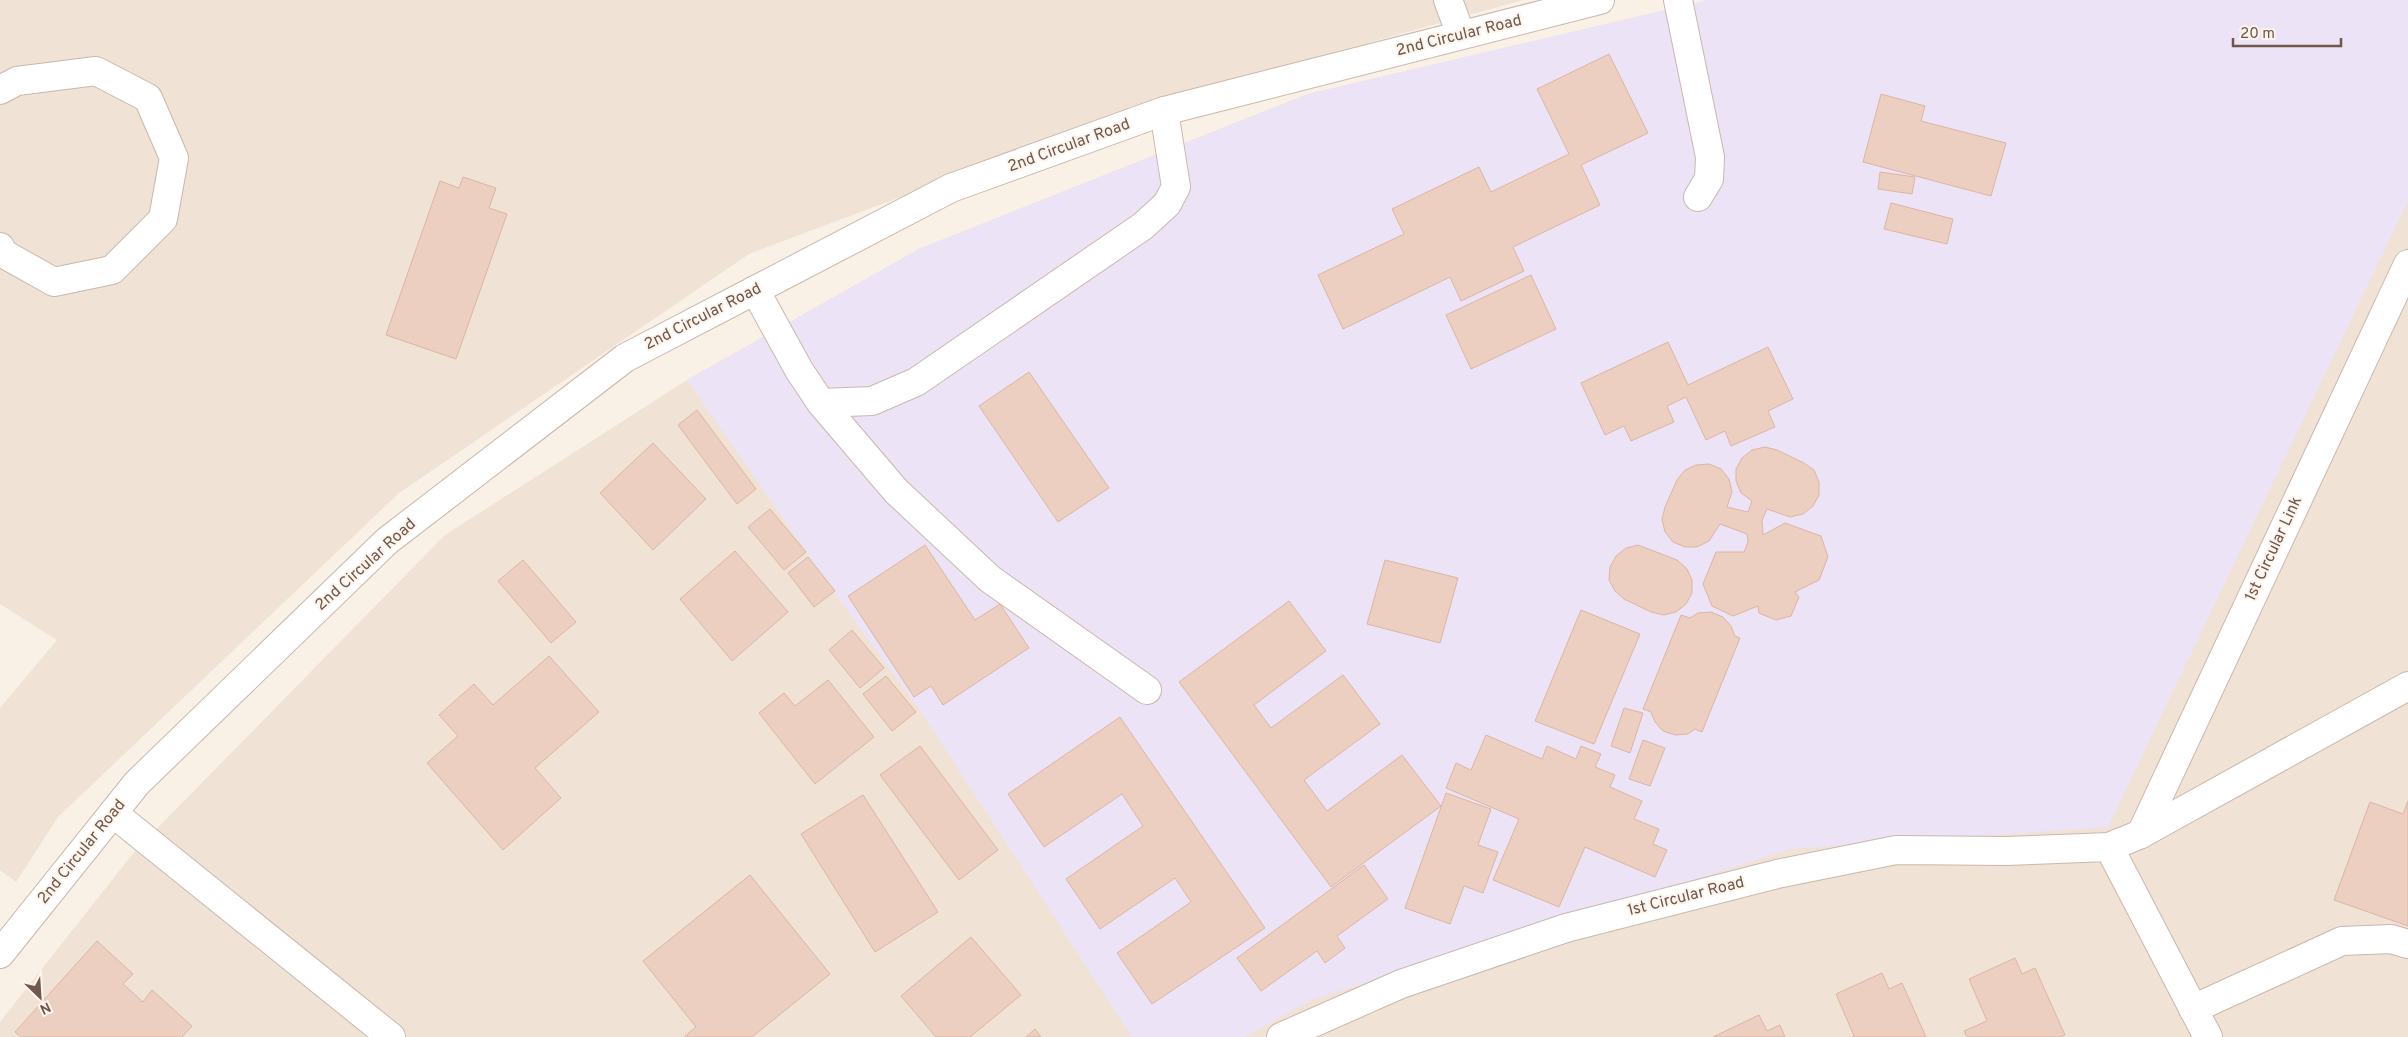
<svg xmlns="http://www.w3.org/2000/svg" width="2408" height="1037" font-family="Overpass,sans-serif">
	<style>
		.residential { fill: #f0e2d5 }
		.education { fill: #ede3f6 }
		.building { fill: #eccfc1; stroke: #dcb5a3 }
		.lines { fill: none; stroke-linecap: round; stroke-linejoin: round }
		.minor-casing { stroke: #c9b8ad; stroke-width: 30 }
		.minor { stroke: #fff; stroke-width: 28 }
		.labels { text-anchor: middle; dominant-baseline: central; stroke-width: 4; stroke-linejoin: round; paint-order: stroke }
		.street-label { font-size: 16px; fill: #6f574e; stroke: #fdf5ec }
	</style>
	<rect width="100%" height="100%" fill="#f9f0e6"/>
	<g class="residential">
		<polygon points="0,0 1523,0 1154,102 749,254 399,493 58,817 16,882 0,870 0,708 57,640 0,604"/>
		<polygon points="1708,0 2408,0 2408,1037 0,1037 0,1022 135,851 445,535 687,380 919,249 1308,94"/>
	</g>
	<polygon class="education" points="1708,0 2408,0 2408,201 2108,827 1791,849 1312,1000 1245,1037 1132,1037 921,712 841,602 687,380 919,249 1308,94"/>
	<g class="building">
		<polygon points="1609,54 1648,133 1581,165 1600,205 1513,247 1524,271 1461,301 1450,277 1343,329 1318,275 1404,234 1392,209 1479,167 1491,192 1569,154 1537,89"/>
		<polygon points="1881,94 1925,106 1921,121 2006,143 1991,196 1863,162"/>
		<polygon points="1880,172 1915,177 1912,194 1878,189"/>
		<polygon points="463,177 496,188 489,208 507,214 456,359 386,335 440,181 459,188"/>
		<polygon points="1891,203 1953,219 1947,244 1884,229"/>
		<polygon points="1531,275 1556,329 1471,369 1446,315"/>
		<polygon points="1668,342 1688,385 1768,347 1793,399 1768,411 1775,427 1731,446 1725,431 1706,440 1686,397 1667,406 1674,422 1631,441 1624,426 1605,435 1581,383"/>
		<polygon points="1029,372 1109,488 1058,522 979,406"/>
		<polygon points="697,410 756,489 737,504 678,425"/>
		<polygon points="653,443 706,499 653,550 600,493"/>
		<polygon points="1765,447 1777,450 1804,463 1814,470 1819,482 1819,495 1813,506 1803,514 1790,517 1767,509 1762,520 1763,535 1785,523 1821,536 1828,557 1819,580 1795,592 1799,597 1791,616 1776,620 1759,613 1758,606 1733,616 1712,606 1703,584 1716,552 1744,552 1748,542 1747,534 1720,524 1709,541 1697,547 1685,547 1673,542 1665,532 1662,519 1665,507 1677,480 1685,470 1696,465 1709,464 1721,469 1729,479 1732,492 1727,507 1748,512 1752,501 1741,493 1736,481 1736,469 1742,458 1752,450"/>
		<polygon points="770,509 806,552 784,570 748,527"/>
		<polygon points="925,545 975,620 1000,604 1029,648 943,705 931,686 914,697 848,596"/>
		<polygon points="1638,545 1677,560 1687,569 1692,580 1692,593 1686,604 1676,612 1664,615 1651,612 1624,599 1615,591 1609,580 1610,567 1616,556 1626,548"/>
		<polygon points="735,551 788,612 732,661 680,599"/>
		<polygon points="808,557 835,591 814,607 788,573"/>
		<polygon points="523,560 576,622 551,643 498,581"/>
		<polygon points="1385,560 1458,578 1440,643 1367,624"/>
		<polygon points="1289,601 1326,651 1254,705 1271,728 1343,675 1380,724 1304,780 1327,811 1402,755 1441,806 1331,887 1179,682"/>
		<polygon points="1581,610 1640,634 1594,744 1535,721"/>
		<polygon points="1711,612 1723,617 1731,626 1735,636 1740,638 1702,732 1695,729 1688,734 1675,735 1663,731 1655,722 1651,712 1643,709 1681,615 1690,618 1698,613"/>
		<polygon points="852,630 884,668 860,688 829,650"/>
		<polygon points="549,656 599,712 535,768 561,798 503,850 427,763 458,736 439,715 474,684 493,705"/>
		<polygon points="886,676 916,712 892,731 863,694"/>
		<polygon points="828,680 874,737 815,784 759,713 784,693 795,706"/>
		<polygon points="1624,708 1643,713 1630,753 1611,746"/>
		<polygon points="1120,717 1265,928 1152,1004 1117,953 1191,902 1175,878 1100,929 1066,879 1143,826 1122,794 1044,847 1008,794"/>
		<polygon points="1486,735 1542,759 1547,746 1576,759 1581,746 1601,754 1595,767 1615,775 1610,787 1642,801 1634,819 1659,829 1653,844 1667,850 1655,877 1585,847 1559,907 1493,880 1519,819 1446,788 1456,763 1471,770"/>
		<polygon points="1643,740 1665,748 1650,786 1629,779"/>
		<polygon points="920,746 998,850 959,880 880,775"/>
		<polygon points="1446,793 1491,809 1478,845 1498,852 1483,893 1464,886 1450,924 1405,908"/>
		<polygon points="863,795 938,912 875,952 801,834"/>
		<polygon points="2408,801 2408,926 2334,900 2370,802 2403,814"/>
		<polygon points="1364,865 1388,899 1337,936 1345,948 1325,963 1317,951 1261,991 1237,958"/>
		<polygon points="750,875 830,974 752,1037 684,1037 696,1027 643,961"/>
		<polygon points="971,937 1021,995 970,1037 936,1037 901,996"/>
		<polygon points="97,941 133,974 123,984 143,1002 152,990 192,1026 182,1037 21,1037 15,1032"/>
		<polygon points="2015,958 2022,974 2035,968 2065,1035 2060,1037 1967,1037 1964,1031 1987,1021 1969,979"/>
		<polygon points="1882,973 1889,989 1902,983 1926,1037 1852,1037 1854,1036 1836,994"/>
		<polygon points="1759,1015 1767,1031 1780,1025 1785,1037 1713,1037"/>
		<polygon points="1035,1029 1041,1037 1026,1037"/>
	</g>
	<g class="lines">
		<defs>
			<g id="minor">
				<polyline points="1448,0 1461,35"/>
				<polyline points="1678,0 1710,157 1709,179 1698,197"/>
				<polyline points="0,90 17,81 96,71 148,98 174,158 163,219 112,270 54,282 4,254 0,247"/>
				<polyline points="755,290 799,370 821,403 896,491 990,579 1147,690"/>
				<polyline points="821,403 872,401 916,382 1143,226 1167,204 1176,187 1164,111"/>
				<polyline points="113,813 391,1037"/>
				<polyline points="2141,834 2408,264"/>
				<polyline points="2109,847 2208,1037"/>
				<polyline points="0,954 137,783 387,541 625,358 951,188 1164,111 1600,0"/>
				<polyline points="2193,1009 2342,941 2391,939 2408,944"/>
				<polyline points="1281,1037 1401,984 1566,928 1777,874 1896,850 2006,851 2109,847 2141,834 2408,686"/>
			</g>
		</defs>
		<use href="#minor" class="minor-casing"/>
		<use href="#minor" class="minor"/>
	</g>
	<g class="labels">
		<g class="street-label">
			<text transform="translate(1459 36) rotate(-14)">2nd Circular Road</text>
			<text transform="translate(1069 146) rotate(-20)">2nd Circular Road</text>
			<text transform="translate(703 317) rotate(-27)">2nd Circular Road</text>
			<text transform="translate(2274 549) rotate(-65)">1st Circular Link</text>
			<text transform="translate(366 565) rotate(-42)">2nd Circular Road</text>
			<text transform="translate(82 852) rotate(-51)">2nd Circular Road</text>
			<text transform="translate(1686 897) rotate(-14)">1st Circular Road</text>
		</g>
	</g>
	<g transform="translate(40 997) rotate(155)" stroke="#fdf5ec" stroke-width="4" paint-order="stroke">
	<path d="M0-4L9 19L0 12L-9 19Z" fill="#6f574e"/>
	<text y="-8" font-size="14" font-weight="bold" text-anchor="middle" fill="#6f574e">N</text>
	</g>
	<path d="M2233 38v8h108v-8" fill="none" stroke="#6f574e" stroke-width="2.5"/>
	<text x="2240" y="38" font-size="15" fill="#6f574e" stroke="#fdf5ec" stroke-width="4" paint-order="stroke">20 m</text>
</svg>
